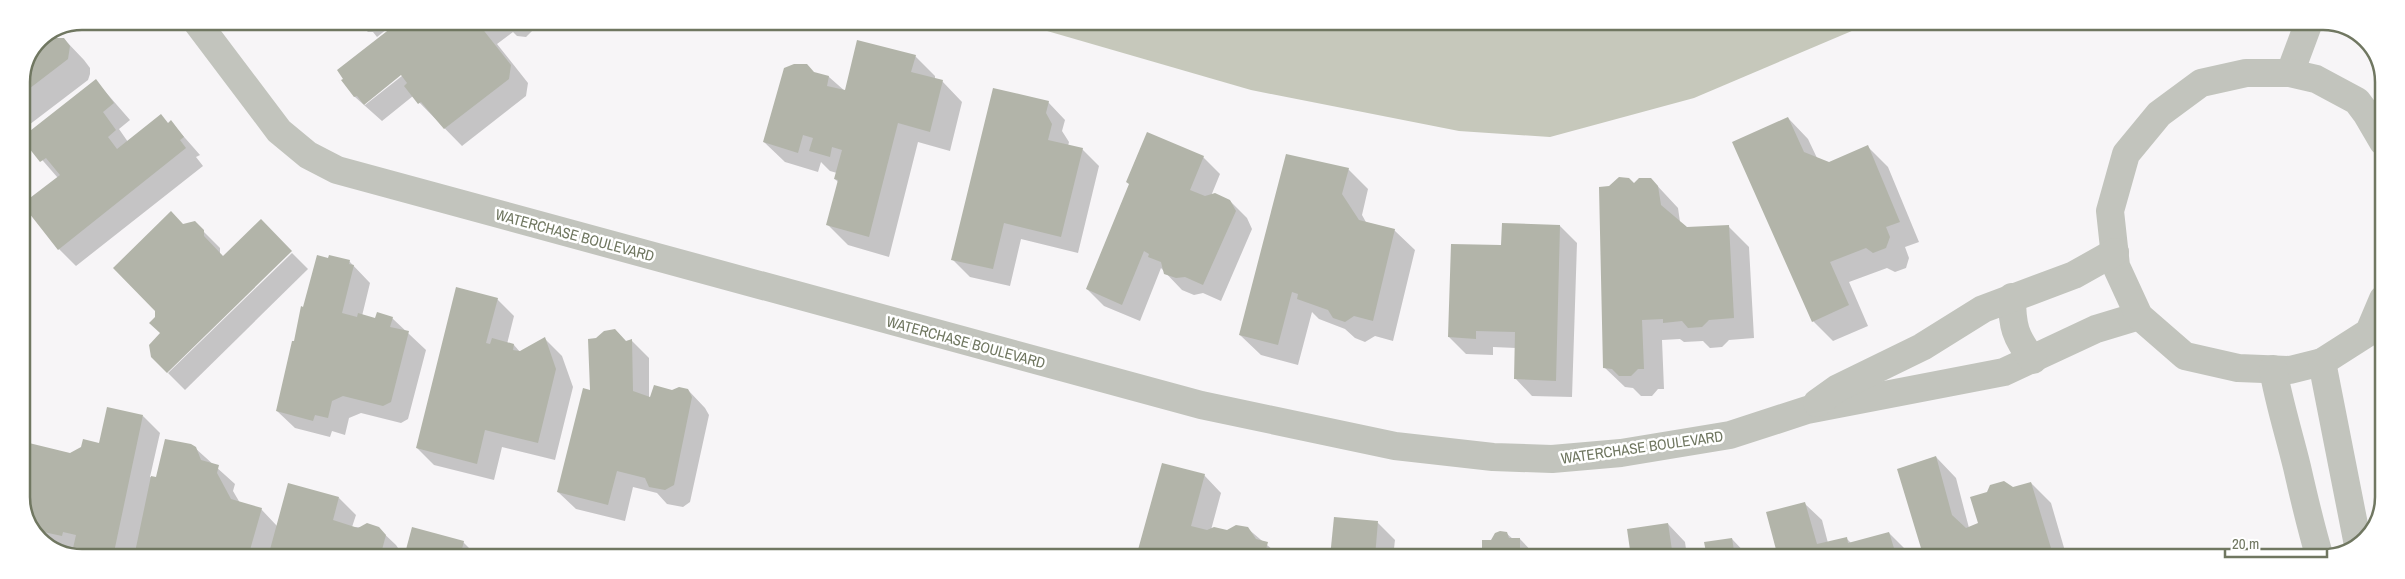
<svg xmlns="http://www.w3.org/2000/svg" width="2405" height="579" font-family="'Archivo Narrow',sans-serif">
	<style>
		.water { fill: #c6c8bb }
		.shadow { fill: #0003; fill-rule: evenodd }
		.building { fill: #b2b4a9 }
		.lines { fill: none; stroke-linecap: round; stroke-linejoin: round }
		.minor { stroke: #c2c4bd; stroke-width: 28 }
		.labels { text-anchor: middle; dominant-baseline: central; stroke-width: 5; stroke-linejoin: round; paint-order: stroke }
		.street-label { font-size: 15px; fill: #707761; stroke: #fff }
		.rim { fill: none; stroke: #707761; stroke-width: 2.5 }
	</style>
	<rect width="100%" height="100%" fill="#f7f5f7"/>
	<polygon class="water" points="1016,22 1873,22 1694,98 1550,137 1459,131 1251,90"/>
	<g class="shadow">
		<polygon points="357,21 397,21 377,37 373,32 368,32"/>
		<path d="M402,21H532L533,30L526,37L517,36L513,32L497,44L528,83L526,96L462,146L413,96L382,121L355,97L343,81ZM405,70L407,72L365,105L363,104Z"/>
		<polygon points="52,34 55,39 64,39 84,60 90,68 90,74 88,80 21,131 21,82 39,39"/>
		<polygon points="915,56 935,76 935,79 942,81 962,102 950,151 918,142 889,257 848,245 827,224 839,183 835,179 837,173 830,171 821,162 818,172 785,162 764,142 814,73 829,77 846,92"/>
		<polygon points="96,81 130,120 119,129 128,142 171,122 200,155 196,157 203,166 76,266 59,249 58,178 23,138"/>
		<polygon points="1048,102 1065,120 1062,131 1069,142 1068,146 1082,149 1099,166 1078,253 1021,239 1010,286 970,277 953,260"/>
		<polygon points="1788,118 1808,139 1817,158 1829,163 1868,147 1888,167 1919,242 1905,247 1909,258 1906,268 1895,272 1887,268 1849,282 1868,326 1833,341 1813,321"/>
		<polygon points="1203,157 1220,174 1211,196 1230,201 1247,218 1252,229 1221,301 1203,293 1194,295 1182,290 1161,268 1140,321 1104,306 1087,289"/>
		<polygon points="1348,169 1368,189 1362,215 1367,224 1394,230 1415,250 1393,341 1375,336 1365,342 1355,338 1345,329 1319,319 1312,312 1298,365 1261,355 1240,335"/>
		<polygon points="1651,179 1678,208 1680,222 1687,228 1728,226 1749,247 1754,338 1729,340 1722,347 1710,348 1703,341 1684,342 1680,339 1662,340 1664,389 1658,389 1652,396 1641,396 1633,388 1625,387 1604,367 1634,185"/>
		<polygon points="195,223 220,248 220,254 162,334 156,317"/>
		<polygon points="1560,226 1577,243 1572,397 1532,396 1515,378 1516,348 1493,347 1493,355 1466,354 1449,337 1502,247"/>
		<polygon points="292,253 308,269 185,390 168,373"/>
		<polygon points="329,260 349,261 370,283 362,316 376,320 392,318 426,350 408,419 401,423 361,413 349,418 345,435 332,431 330,437 295,428 277,411 304,309"/>
		<polygon points="497,299 514,316 507,344 514,345 520,352 545,339 562,356 573,387 555,460 502,447 494,480 434,465 417,448"/>
		<polygon points="632,341 649,358 649,402 672,391 688,390 705,408 709,415 690,502 683,507 667,504 657,493 633,487 625,521 576,509 558,492 591,391 626,342"/>
		<polygon points="143,416 160,433 150,477 157,478 195,448 235,484 233,491 240,503 261,509 277,526 339,498 356,515 352,527 378,528 396,545 402,554 402,557 73,557 74,551 56,549 36,537 22,505 22,465 24,455 71,454 100,444"/>
		<polygon points="1936,457 1956,478 1969,528 1980,523 2013,489 2031,483 2051,503 2067,558 1926,558"/>
		<polygon points="1163,464 1204,475 1221,493 1211,530 1227,532 1247,528 1281,557 1137,557"/>
		<polygon points="1804,503 1822,520 1828,543 1846,538 1851,543 1889,533 1906,550 1908,558 1779,557 1767,513"/>
		<polygon points="1335,518 1378,523 1395,540 1393,557 1331,557"/>
		<polygon points="1668,524 1685,542 1687,556 1707,554 1732,539 1749,557 1633,557 1629,530"/>
		<polygon points="1506,533 1513,539 1520,539 1537,557 1483,557 1483,541 1491,541"/>
		<polygon points="463,542 478,557 405,557"/>
	</g>
	<g class="building">
		<polygon points="400,21 488,21 481,27 511,65 509,79 444,129 421,102 418,104 404,86 407,83 401,75 364,105 357,96 354,97 341,80 343,79 337,70"/>
		<polygon points="47,36 51,41 55,38 64,38 70,46 68,59 21,95 21,82 39,39"/>
		<polygon points="857,40 916,55 911,72 943,80 930,132 898,123 869,237 826,225 838,180 834,179 842,150 832,147 830,157 809,151 813,138 803,135 798,153 763,142 784,68 794,64 807,64 814,72 829,76 827,86 845,90"/>
		<polygon points="96,79 114,103 103,112 116,130 108,137 117,149 161,114 168,123 171,120 184,137 180,140 186,148 58,250 22,204 60,175 46,158 40,162 21,138"/>
		<polygon points="993,88 1049,101 1046,113 1052,124 1048,140 1083,148 1061,237 1004,223 993,269 951,260"/>
		<polygon points="1788,117 1804,152 1829,162 1868,145 1900,222 1886,227 1890,237 1886,248 1873,253 1866,248 1830,262 1849,305 1812,322 1732,142"/>
		<polygon points="1147,132 1204,156 1190,190 1205,196 1215,193 1230,200 1236,211 1203,285 1185,277 1176,278 1164,274 1161,262 1148,257 1149,254 1144,251 1122,305 1086,289 1129,184 1126,182"/>
		<polygon points="1286,154 1349,168 1342,194 1359,220 1395,229 1373,321 1354,316 1345,322 1333,318 1328,310 1297,299 1298,294 1292,292 1278,345 1239,335"/>
		<polygon points="1619,177 1629,178 1634,183 1639,178 1651,178 1658,186 1661,205 1687,227 1729,225 1734,318 1709,320 1702,327 1688,328 1682,321 1663,323 1663,319 1642,320 1644,369 1638,369 1631,376 1619,376 1612,369 1603,368 1599,187 1609,186"/>
		<polygon points="171,211 183,224 195,221 204,230 204,236 223,256 261,219 292,251 167,373 151,357 149,345 160,333 149,323 155,317 155,311 113,268"/>
		<polygon points="1502,223 1560,225 1556,381 1514,379 1515,332 1476,331 1476,339 1448,337 1451,244 1501,245"/>
		<polygon points="317,255 328,258 329,255 350,260 349,264 354,265 342,313 357,317 358,313 375,318 377,312 393,317 390,327 409,331 391,402 383,406 343,396 332,401 328,418 315,415 313,421 276,411 292,341 294,341 301,306 303,307"/>
		<polygon points="456,287 498,298 486,343 490,344 492,338 514,344 513,350 520,351 545,337 556,369 538,443 485,430 477,464 416,448"/>
		<polygon points="615,329 626,341 632,339 633,391 650,397 654,385 672,390 679,387 688,389 692,397 674,485 665,490 649,487 645,478 617,471 608,505 557,492 583,388 590,390 588,339 596,338 604,331"/>
		<polygon points="107,407 143,415 113,557 71,557 76,535 63,532 62,536 39,531 36,537 22,505 23,453 27,454 29,443 70,453 81,447 83,439 99,443"/>
		<polygon points="165,439 191,444 196,447 201,460 219,465 217,473 231,499 262,508 248,557 134,557 151,476 156,477"/>
		<polygon points="1936,456 1952,515 1966,528 1978,523 1970,497 1987,492 1990,485 2004,481 2013,487 2031,482 2054,558 1924,558 1897,469"/>
		<polygon points="1162,463 1205,474 1191,526 1207,530 1214,527 1227,530 1236,525 1248,527 1256,539 1268,542 1264,557 1136,557"/>
		<polygon points="288,483 339,497 333,520 358,528 367,523 379,527 386,535 380,557 268,557"/>
		<polygon points="1805,502 1817,544 1847,537 1848,543 1889,532 1897,558 1778,557 1766,512"/>
		<polygon points="1334,517 1378,521 1375,557 1330,557"/>
		<polygon points="1668,523 1673,557 1631,557 1627,529"/>
		<polygon points="412,527 464,541 460,557 404,557"/>
		<polygon points="1500,531 1507,532 1509,538 1520,538 1520,557 1482,557 1482,540 1491,540 1495,533"/>
		<polygon points="1732,538 1735,557 1684,557 1683,555 1706,552 1704,542"/>
	</g>
	<g class="lines">
		<g class="minor">
			<polyline points="196,21 279,131 308,155 337,170 1201,405 1395,446 1493,457 1552,459 1621,453 1730,435 1807,410 2004,372 2096,329 2139,316"/>
			<polyline points="2290,73 2309,22"/>
			<path d="M2012,297C2012,326 2015,337 2033,360"/>
			<polyline points="2383,299 2369,332 2322,362 2290,370 2238,368 2185,356 2139,316 2116,266 2110,211 2126,154 2159,114 2201,83 2246,73 2290,73 2316,79 2357,101 2366,113 2383,142"/>
			<polyline points="2322,362 2358,545"/>
			<path d="M2273,369C2279,403 2289,434 2297,467C2304,498 2311,528 2320,558"/>
			<polyline points="1817,403 1838,388 1922,347 1983,309 2074,275 2115,252"/>
		</g>
	</g>
	<g class="labels">
		<g class="street-label">
			<text transform="translate(575 235) rotate(15)">WATERCHASE BOULEVARD</text>
			<text transform="translate(966 342) rotate(15)">WATERCHASE BOULEVARD</text>
			<text transform="translate(1642 447) rotate(-8)">WATERCHASE BOULEVARD</text>
		</g>
	</g>
	<path d="M0 0H2405V579H0ZM82 30H2323A52 52 0 0 1 2375 82V497A52 52 0 0 1 2323 549H82A52 52 0 0 1 30 497V82A52 52 0 0 1 82 30Z" fill="#fff" fill-rule="evenodd"/>
	<path class="rim" d="M82 30H2323A52 52 0 0 1 2375 82V497A52 52 0 0 1 2323 549H82A52 52 0 0 1 30 497V82A52 52 0 0 1 82 30Z"/>
	<path d="M2225 549v8h102v-8" fill="none" stroke="#707761" stroke-width="2.5"/>
	<text x="2232" y="549" font-size="15" fill="#707761" stroke="#ffffff" stroke-width="4" paint-order="stroke">20 m</text>
</svg>
